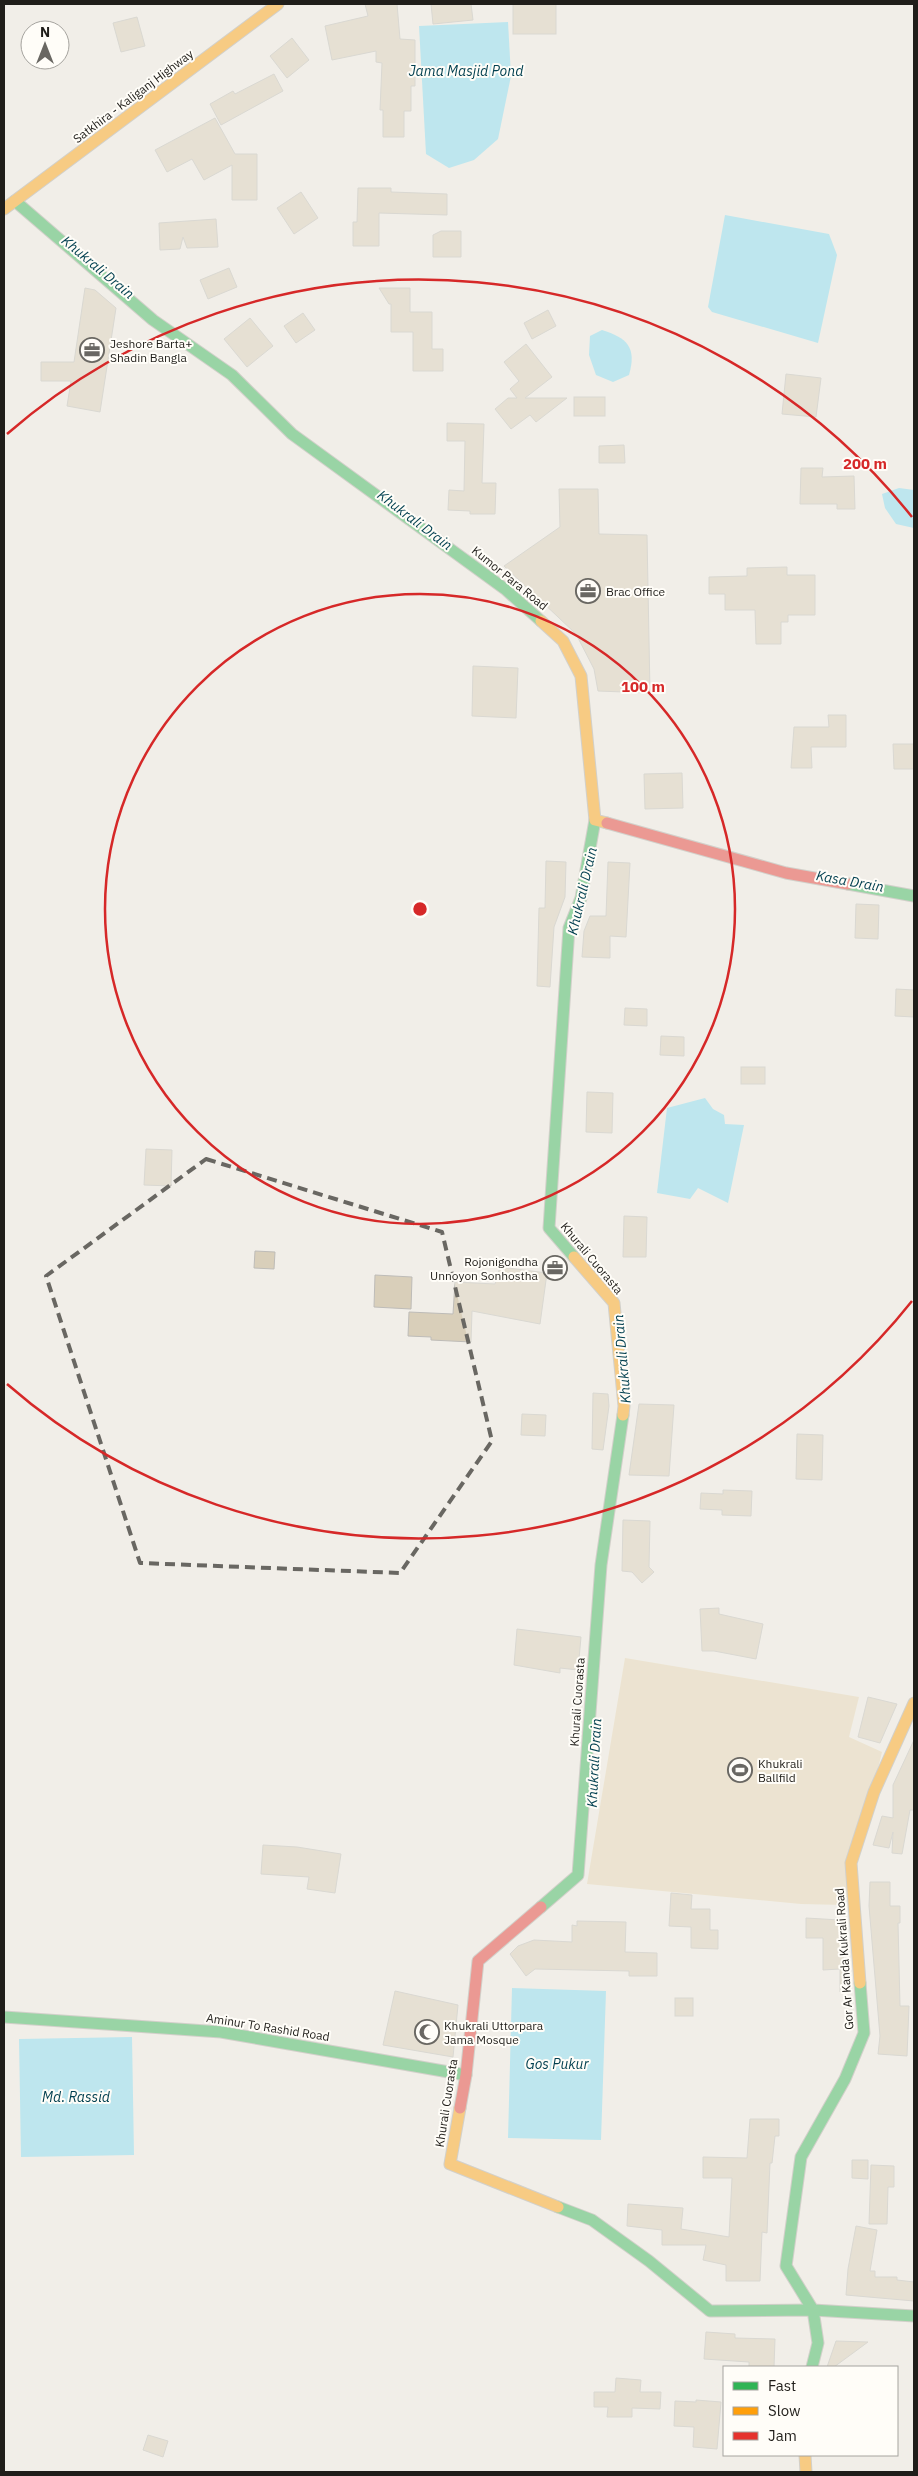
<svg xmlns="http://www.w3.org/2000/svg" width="918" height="2476" font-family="'IBM Plex Sans',sans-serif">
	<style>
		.green { fill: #e7d6b5 }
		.water { fill: #80dcf7 }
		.building { fill: #d9cfba; stroke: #bebcb8 }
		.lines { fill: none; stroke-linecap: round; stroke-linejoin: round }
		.fast-casing { stroke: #aeaba7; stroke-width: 13 }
		.slow-casing { stroke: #aeaba7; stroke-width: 13 }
		.jam-casing { stroke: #aeaba7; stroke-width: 13 }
		.fast { stroke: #30b455; stroke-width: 11 }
		.slow { stroke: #ff9f0a; stroke-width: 11 }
		.jam { stroke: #e5322d; stroke-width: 11 }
		.marked { fill: none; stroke: #696762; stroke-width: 4; stroke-dasharray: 10 6; stroke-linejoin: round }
		.ring { fill: none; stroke: #d62828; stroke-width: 2.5 }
		.labels { text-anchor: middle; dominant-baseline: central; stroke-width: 4; stroke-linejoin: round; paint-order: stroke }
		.street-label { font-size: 12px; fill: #201e1a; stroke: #fffdf8 }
		.poi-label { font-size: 12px; fill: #201e1a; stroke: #fffdf8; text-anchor: start }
		.water-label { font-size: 14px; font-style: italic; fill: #003f4f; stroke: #fffdf8 }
		.centre { fill: #d62828; stroke: #fffdf8; stroke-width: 2.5 }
		.ring-label { font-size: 15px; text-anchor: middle; font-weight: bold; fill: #d62828; stroke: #fffdf8; stroke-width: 4; stroke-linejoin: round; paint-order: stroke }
	</style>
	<rect width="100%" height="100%" fill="#f1eee8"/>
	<polygon class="green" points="625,1658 859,1697 849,1737 882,1752 845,1905 801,1904 587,1884"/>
	<g class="water">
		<polygon points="508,22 511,76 498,139 474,160 449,168 426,154 419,26"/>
		<polygon points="725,215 829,234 837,255 818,343 712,312 708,307"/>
		<path d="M602,330C627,338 637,347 629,375L613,382L596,375L589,355L590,336Z"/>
		<polygon points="899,488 914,490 914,528 896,524 885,508 882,494"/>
		<polygon points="705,1098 713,1109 724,1115 725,1124 744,1125 728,1203 698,1188 690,1199 657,1193 667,1108"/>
		<polygon points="512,1988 606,1991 601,2140 508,2138"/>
		<polygon points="132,2037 134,2155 21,2157 19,2039"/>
	</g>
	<g class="building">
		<polygon points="365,4 397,4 400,39 415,40 415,86 411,86 411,111 404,111 404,137 383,137 383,110 380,110 382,63 376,62 376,51 332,60 325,26 368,16"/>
		<polygon points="431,4 471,4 473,20 433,24"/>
		<rect x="513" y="4" width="43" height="30"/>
		<polygon points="137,17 145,46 121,52 113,23"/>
		<polygon points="292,38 309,60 287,78 270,56"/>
		<polygon points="274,74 283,91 221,125 210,104 233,91 235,94"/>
		<polygon points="215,118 235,154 257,154 257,200 232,200 232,165 204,180 192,159 167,172 155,150"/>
		<polygon points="358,188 391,188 391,192 447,194 447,215 379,213 379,246 353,246 353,222 357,222"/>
		<polygon points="301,192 318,218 294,234 277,208"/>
		<polygon points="216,219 218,247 187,248 183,237 180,249 160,250 159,223"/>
		<polygon points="441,231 461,231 461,257 433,257 433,235"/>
		<polygon points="229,268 237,287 208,299 200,280"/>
		<polygon points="85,288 95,290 116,308 100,412 67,406 71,381 41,381 41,362 74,362"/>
		<polygon points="379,288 410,288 410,312 432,312 432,349 443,349 443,371 413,371 413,332 391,332 391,304 389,304"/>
		<polygon points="548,310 556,326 532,339 524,323"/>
		<polygon points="303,313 315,330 296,343 284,326"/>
		<polygon points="250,318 273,346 247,367 224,339"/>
		<polygon points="526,344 552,377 525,398 567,398 536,422 530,415 511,429 495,409 508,398 517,398 510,389 519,381 504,362"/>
		<polygon points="786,374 821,378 816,417 782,414"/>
		<rect x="574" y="397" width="31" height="19"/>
		<polygon points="447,423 484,424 482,483 496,483 495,514 470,514 470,511 448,510 449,490 464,491 465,441 447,441"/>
		<polygon points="624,445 625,463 599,463 599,446"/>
		<polygon points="801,468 823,468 822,477 854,476 855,509 837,509 837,504 800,504"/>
		<polygon points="559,489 598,489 599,534 647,535 650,693 598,691 594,669 576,634 504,566 560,527"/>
		<polygon points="787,567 787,575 815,575 815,615 788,615 788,622 781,622 781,644 756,644 755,610 725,610 725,594 709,594 709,577 747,576 747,568"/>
		<polygon points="473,666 518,668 516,718 472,716"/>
		<polygon points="828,715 846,715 846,747 811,747 812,768 791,768 794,727 829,727"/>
		<polygon points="893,744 914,744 914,769 894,769"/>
		<polygon points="682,773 683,808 645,809 644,774"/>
		<polygon points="546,861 566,862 565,897 554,927 550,987 537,986 539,908 545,908"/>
		<polygon points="608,862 630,863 626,937 610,936 610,958 582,957 584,931 590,916 606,916"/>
		<polygon points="856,904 879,905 878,939 855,938"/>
		<polygon points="896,989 914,990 914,1017 895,1016"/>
		<polygon points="625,1008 647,1009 647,1026 624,1025"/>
		<polygon points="661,1036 684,1037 684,1056 660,1055"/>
		<rect x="741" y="1067" width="24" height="17"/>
		<polygon points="587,1092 613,1093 612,1133 586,1132"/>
		<polygon points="146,1149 172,1150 171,1186 144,1185"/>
		<polygon points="624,1216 647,1217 646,1257 623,1257"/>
		<polygon points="255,1251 275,1252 274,1269 254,1268"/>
		<polygon points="500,1267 547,1273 540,1324 472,1311 471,1342 431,1340 431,1337 408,1336 409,1312 453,1314 455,1282 495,1284"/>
		<polygon points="375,1275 412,1277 411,1309 374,1307"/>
		<polygon points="593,1393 608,1394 609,1406 603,1450 592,1449"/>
		<polygon points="639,1404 674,1405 669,1476 629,1475"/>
		<polygon points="522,1414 546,1415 545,1436 521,1435"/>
		<polygon points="797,1434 823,1435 822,1480 796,1479"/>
		<polygon points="723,1490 752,1491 751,1516 722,1515 722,1510 700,1509 701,1493 723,1494"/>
		<polygon points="623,1520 650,1521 649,1567 654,1572 642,1583 632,1572 622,1571"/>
		<polygon points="719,1608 719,1614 763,1624 756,1659 714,1651 702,1651 700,1609"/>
		<polygon points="517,1629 581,1637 578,1670 560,1668 560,1673 514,1665"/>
		<polygon points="868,1697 897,1704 880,1743 858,1737"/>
		<polygon points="914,1740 914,1810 910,1810 902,1854 892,1853 893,1832 889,1848 873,1845 882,1816 893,1818 893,1785"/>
		<polygon points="263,1845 297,1847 341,1854 335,1893 307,1889 309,1877 261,1874"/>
		<polygon points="870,1882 890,1882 890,1906 900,1906 900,1923 898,1923 900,2006 909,2006 907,2056 878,2054 880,2036 869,1906"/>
		<polygon points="671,1893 692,1895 691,1909 710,1909 710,1930 718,1930 718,1949 691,1948 691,1927 669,1926"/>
		<polygon points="806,1918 840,1920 846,1992 840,1992 840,1969 823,1970 823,1938 806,1938"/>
		<polygon points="577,1921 626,1922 625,1952 657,1953 657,1976 629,1976 629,1971 535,1969 526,1976 510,1954 518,1946 534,1940 572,1942 572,1925 577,1926"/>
		<polygon points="395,1991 458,2005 453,2057 383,2045"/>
		<rect x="675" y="1998" width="18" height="18"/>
		<polygon points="750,2119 779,2119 779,2136 775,2136 772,2163 770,2163 767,2233 762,2232 760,2281 726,2281 726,2265 703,2260 706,2245 662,2245 662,2230 627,2226 628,2204 683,2208 681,2229 729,2237 732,2178 703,2178 703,2157 747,2158"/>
		<polygon points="852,2160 868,2160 868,2179 852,2178"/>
		<polygon points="871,2165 894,2166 894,2187 888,2187 887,2224 869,2224"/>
		<polygon points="856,2226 877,2230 870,2271 875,2271 875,2277 897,2277 897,2280 914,2282 914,2301 846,2295 848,2269"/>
		<polygon points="706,2332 735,2334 735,2338 775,2339 774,2367 749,2367 749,2362 704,2359"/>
		<polygon points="836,2341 868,2342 834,2367 827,2367"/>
		<polygon points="616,2378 641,2380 640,2392 661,2392 660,2409 632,2408 632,2417 607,2417 608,2407 594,2407 594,2392 615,2392"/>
		<polygon points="696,2400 721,2402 717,2449 693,2447 694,2427 674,2426 675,2401 696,2402"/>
		<polygon points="148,2435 168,2441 163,2457 143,2450"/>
	</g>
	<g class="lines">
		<defs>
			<g id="fast">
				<polyline points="15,201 153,320 232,375 292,434 505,589 541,621"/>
				<polyline points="848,884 914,896"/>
				<polyline points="574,1257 549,1228 569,928 581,898 595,820"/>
				<polyline points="541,1907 578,1875 601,1565 623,1415"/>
				<polyline points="860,1983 864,2033 845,2079 801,2157 786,2266 813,2310 914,2316"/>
				<polyline points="4,2017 221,2032 466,2075"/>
				<polyline points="558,2207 592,2220 649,2261 710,2311 813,2310 818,2343 812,2367"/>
			</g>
			<g id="slow">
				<polyline points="4,209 278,4"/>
				<polyline points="541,621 563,641 581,676 595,820 607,823"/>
				<polyline points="574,1257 614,1303 624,1406 623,1415"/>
				<polyline points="860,1983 851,1863 874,1792 914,1703"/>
				<polyline points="460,2108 450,2164 558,2207"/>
				<polyline points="805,2455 806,2472"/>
			</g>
			<g id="jam">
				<polyline points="607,823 786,873 848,884"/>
				<polyline points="460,2108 466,2075 478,1961 541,1907"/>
			</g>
		</defs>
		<use href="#fast" class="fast-casing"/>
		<use href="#slow" class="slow-casing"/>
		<use href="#jam" class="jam-casing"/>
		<use href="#fast" class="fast"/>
		<use href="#slow" class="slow"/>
		<use href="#jam" class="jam"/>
	</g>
	<path d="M0 0H918V2476H0ZM206,1159L442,1232L492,1441L400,1573L140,1563L46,1276Z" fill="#f1eee8" fill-opacity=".55" fill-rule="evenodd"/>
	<path class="marked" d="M206,1159L442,1232L492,1441L400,1573L140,1563L46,1276Z"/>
	<g class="ring">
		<circle cx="420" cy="909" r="315"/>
		<path d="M912 1301A629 629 0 0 1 7 1384M7 434A629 629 0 0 1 912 517"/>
	</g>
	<defs>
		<symbol id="office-ring" viewBox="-11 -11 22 22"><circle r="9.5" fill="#fffdf8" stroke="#696762" stroke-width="1.5"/><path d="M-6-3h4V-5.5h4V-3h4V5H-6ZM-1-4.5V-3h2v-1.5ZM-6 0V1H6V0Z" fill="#696762"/></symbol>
		<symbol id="stadium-ring" viewBox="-11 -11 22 22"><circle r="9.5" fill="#fffdf8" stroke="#696762" stroke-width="1.5"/><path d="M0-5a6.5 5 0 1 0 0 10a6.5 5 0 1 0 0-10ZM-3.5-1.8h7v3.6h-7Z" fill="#696762"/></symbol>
		<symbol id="mosque-ring" viewBox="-11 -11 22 22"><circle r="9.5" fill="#fffdf8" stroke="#696762" stroke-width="1.5"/><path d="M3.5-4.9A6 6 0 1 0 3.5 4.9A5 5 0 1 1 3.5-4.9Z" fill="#696762"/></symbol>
	</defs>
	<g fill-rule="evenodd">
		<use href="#office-ring" x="78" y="336" width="28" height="28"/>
		<use href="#office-ring" x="574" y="577" width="28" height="28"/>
		<use href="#office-ring" x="541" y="1254" width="28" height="28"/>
		<use href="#stadium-ring" x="726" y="1756" width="28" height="28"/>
		<use href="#mosque-ring" x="413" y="2018" width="28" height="28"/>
	</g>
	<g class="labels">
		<g class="street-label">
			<text transform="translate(133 96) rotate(-37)">Satkhira - Kaliganj Highway</text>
			<text transform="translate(510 578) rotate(39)">Kumor Para Road</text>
			<text transform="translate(592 1258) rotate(50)">Khurali Cuorasta</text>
			<text transform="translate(577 1702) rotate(-86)">Khurali Cuorasta</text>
			<text transform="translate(844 1959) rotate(-94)">Gor Ar Kanda Kukrali Road</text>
			<text transform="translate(268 2027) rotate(9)">Aminur To Rashid Road</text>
			<text transform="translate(446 2103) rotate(-81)">Khurali Cuorasta</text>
		</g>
		<g class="poi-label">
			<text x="110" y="343">Jeshore Barta+<tspan x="110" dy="14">Shadin Bangla</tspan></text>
			<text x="606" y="591">Brac Office</text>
			<text x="538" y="1261" text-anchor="end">Rojonigondha<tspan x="538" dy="14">Unnoyon Sonhostha</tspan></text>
			<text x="758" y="1763">Khukrali<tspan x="758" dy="14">Ballfild</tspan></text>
			<text x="444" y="2025">Khukrali Uttorpara<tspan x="444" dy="14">Jama Mosque</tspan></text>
		</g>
		<g class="water-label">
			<text x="466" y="71">Jama Masjid Pond</text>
			<text transform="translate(98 267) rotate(40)">Khukrali Drain</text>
			<text transform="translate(415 520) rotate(37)">Khukrali Drain</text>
			<text transform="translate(850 881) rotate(10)">Kasa Drain</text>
			<text transform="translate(582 891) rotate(-77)">Khukrali Drain</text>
			<text transform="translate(622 1359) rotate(-95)">Khukrali Drain</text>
			<text transform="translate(594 1763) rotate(-87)">Khukrali Drain</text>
			<text x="557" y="2064">Gos Pukur</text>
			<text x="76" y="2097">Md. Rassid</text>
		</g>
	</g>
	<circle cx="420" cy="909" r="8" class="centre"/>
	<g class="ring-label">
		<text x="865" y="469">200 m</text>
		<text x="643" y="692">100 m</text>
	</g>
	<rect width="918" height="2476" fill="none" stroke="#201e1a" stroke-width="10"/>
	<rect x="723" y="2366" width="175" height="90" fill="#fffdf8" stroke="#a6a49f"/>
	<rect x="733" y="2382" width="25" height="8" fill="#30b455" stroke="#a6a49f"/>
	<text x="768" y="2391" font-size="15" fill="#201e1a">Fast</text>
	<rect x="733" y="2407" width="25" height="8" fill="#ff9f0a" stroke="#a6a49f"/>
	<text x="768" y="2416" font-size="15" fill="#201e1a">Slow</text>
	<rect x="733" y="2432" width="25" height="8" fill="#e5322d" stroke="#a6a49f"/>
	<text x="768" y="2441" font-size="15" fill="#201e1a">Jam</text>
	<g transform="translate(45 45)"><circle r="24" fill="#fffdf8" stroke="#a6a49f"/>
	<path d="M0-4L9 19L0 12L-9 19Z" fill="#696762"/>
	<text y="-8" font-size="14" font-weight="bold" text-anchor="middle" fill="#201e1a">N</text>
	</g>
</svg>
